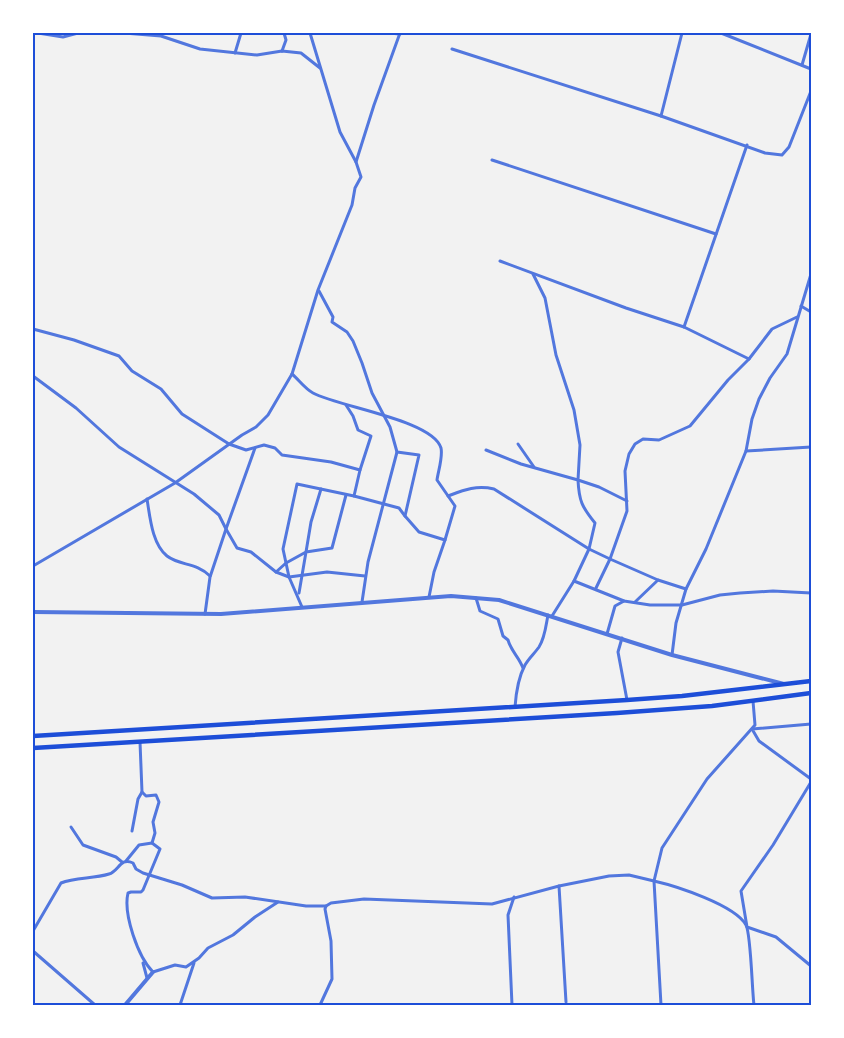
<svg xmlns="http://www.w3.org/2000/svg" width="844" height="1038" font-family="'DejaVu Sans',sans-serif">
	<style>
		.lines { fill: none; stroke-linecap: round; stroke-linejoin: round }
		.minor { stroke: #5277de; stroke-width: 3 }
		.tertiary { stroke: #5277de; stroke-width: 4 }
		.trunk { stroke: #1d4ed8; stroke-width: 4.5 }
		.neatline { fill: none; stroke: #1d4ed8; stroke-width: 2 }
	</style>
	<rect width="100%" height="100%" fill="#f2f2f2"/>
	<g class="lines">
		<g class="minor">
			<polyline points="38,33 63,37 78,33"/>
			<polyline points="124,33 161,36 200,49 257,55 282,51 301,53 320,68"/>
			<polyline points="310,33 340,132 356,162"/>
			<polyline points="389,33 400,34"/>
			<polyline points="682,33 661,116 765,153 782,155 789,147 811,91"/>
			<polyline points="721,33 811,69"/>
			<polyline points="452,49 661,116"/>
			<polyline points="282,51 286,40 284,33"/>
			<polyline points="235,53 241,33"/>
			<polyline points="802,65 811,34"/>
			<polyline points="492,160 716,234"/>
			<polyline points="500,261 626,308 684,327 749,359"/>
			<polyline points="533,274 545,298 556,355 574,410 580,445 578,480 599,487 627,501"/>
			<polyline points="319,291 333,317 332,322 347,332 353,341 362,363 372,393 390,427 397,452 419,455 405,516 419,532 445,540 434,572 429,597"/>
			<polyline points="801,306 811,312"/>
			<polyline points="684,327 747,145"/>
			<polyline points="33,329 74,340 119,356 132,371 161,389 182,414 229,444 246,450 264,445 275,448 282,455 331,462 360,470 354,496 399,508 405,516"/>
			<path d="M292,374C299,380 305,389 313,393C339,407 433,420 441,448C443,457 438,472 437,480L455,506L445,540"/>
			<polyline points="33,376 76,408 119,447 194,494 219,515 226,529 210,577 205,614"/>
			<polyline points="346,405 353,416 358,430 371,436 360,470"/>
			<polyline points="518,444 534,467"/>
			<polyline points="255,448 226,529 237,548 251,552 276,572 289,577 327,572 365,576"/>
			<polyline points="746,451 811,447"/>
			<path d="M448,496C464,490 476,485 494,489L589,549L595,523C582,507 579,501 578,480L521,464L486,450"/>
			<path d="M147,499C150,517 152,544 167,556C180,566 196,562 210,576"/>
			<polyline points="33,566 175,483 242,435 256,427 268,415 292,374 318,290 352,205 355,188 361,177 356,162 374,105 400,33"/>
			<polyline points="276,572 286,563 306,552 311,522 321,489"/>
			<polyline points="574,581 589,549 610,559 627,511 625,471 629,454 635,444 643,439 659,440 690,426 728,380 749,359 772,329 797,317"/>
			<polyline points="596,588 610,559 658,580"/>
			<polyline points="299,593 306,552 332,548 346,495"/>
			<path d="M476,598L480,611L498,619L503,636L508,640C511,651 519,657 523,668"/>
			<polyline points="362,602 368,562 397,452"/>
			<polyline points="635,602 658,580 686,589 706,549 746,451 752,419 759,399 770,378 787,354 811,274"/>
			<polyline points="302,607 289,577 283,549 297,484 354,496"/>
			<polyline points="552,616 574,581 624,601 650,605 682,605 720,595 740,593 773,591 811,593"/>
			<polyline points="607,634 615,606 624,601"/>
			<polyline points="622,638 618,652 627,700"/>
			<polyline points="672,655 676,623 686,589"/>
			<path d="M753,701L755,725L707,779L662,848L654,881C676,886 735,905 746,925C751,934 752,991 754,1005"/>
			<path d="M515,707C516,693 518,678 525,665C529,658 534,654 539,647C545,638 546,625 548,615"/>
			<polyline points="811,724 752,729 759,741 811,779"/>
			<path d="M140,742L142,792L146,796L156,795L159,802L153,822L155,833L152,843L160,849L143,890L141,892H131L128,893C123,914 138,957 153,972L175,965L186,967L199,958L208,948L233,935L255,917L278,902"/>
			<polyline points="811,782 773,845 741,891 747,927 776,937 811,966"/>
			<polyline points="71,827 83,845 116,857 122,862"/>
			<polyline points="132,831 138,799 142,792"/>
			<polyline points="126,861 139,845 152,843"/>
			<path d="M33,931L61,883C75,877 93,879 109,874C119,871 120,857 133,863L136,869L143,873L182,885L212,898L245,897L306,906H326"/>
			<polyline points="33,951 95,1005"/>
			<polyline points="143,963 147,978"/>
			<polyline points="566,1002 559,886 609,876 629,875 654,881 661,1005"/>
			<polyline points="180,1005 194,963"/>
			<polyline points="320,1005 332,979 331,941 325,909 326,906 331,903 364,899 492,904 559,886"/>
			<polyline points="512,1005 508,915 514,897"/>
		</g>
		<g class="tertiary">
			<polyline points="33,612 221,614 451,596 499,600 672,655 784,684"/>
			<polyline points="125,1005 153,972"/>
		</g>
		<g class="trunk">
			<polyline points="33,736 627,700 682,696 811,681"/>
			<polyline points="33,748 617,713 712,706 811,693"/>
		</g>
	</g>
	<rect width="844" height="1038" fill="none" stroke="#ffffff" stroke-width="69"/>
	<rect x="34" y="34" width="776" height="970" class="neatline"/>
</svg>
